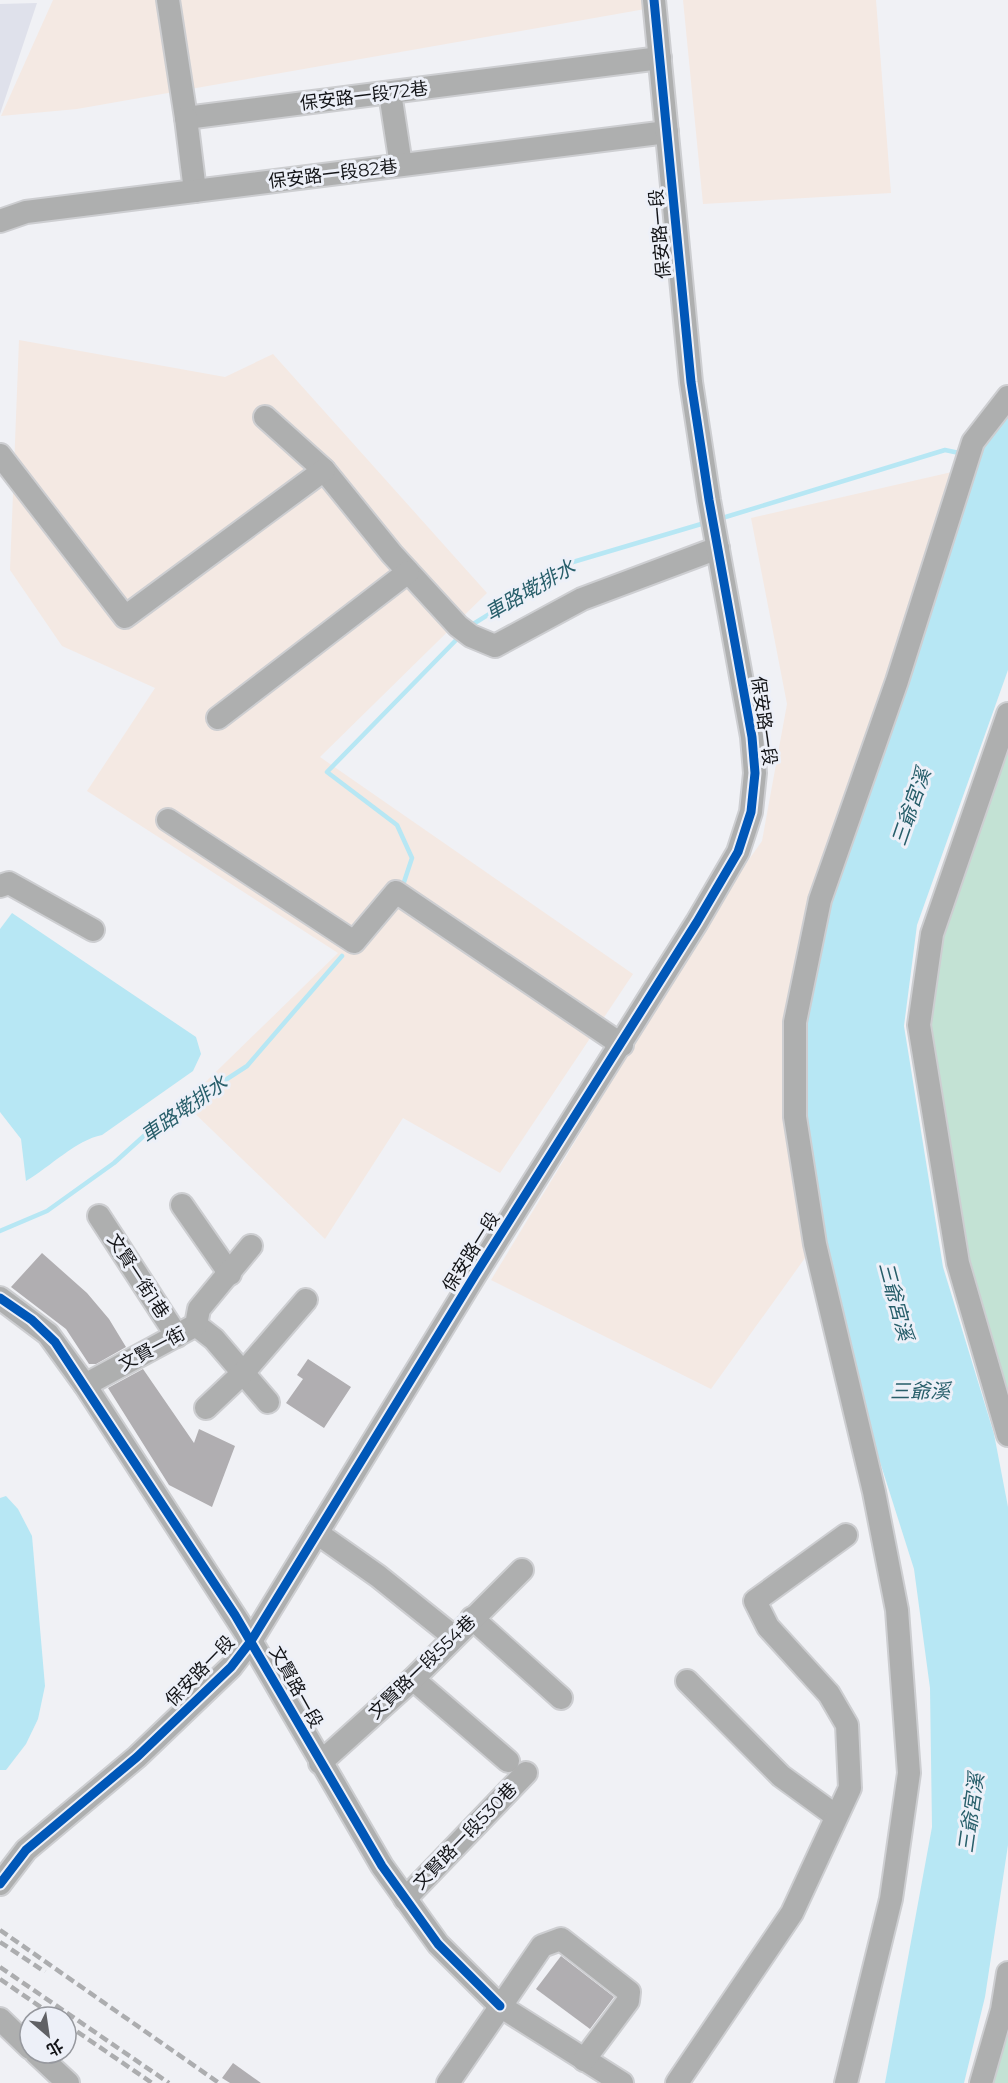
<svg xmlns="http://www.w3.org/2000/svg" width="1008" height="2083" font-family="Montserrat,'Noto Sans TC',sans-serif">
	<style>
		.built { fill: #dfe1eb }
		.industrial { fill: #f4e9e3 }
		.green { fill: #c3e2d4 }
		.water { fill: #b7e7f4 }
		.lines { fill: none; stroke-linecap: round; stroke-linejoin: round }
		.stream { stroke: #b7e7f4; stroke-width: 4.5 }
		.building { fill: #b0aeb1 }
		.minor-casing { stroke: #cdced1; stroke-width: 26 }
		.minor { stroke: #aeafaf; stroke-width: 22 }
		.rail { stroke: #acadaf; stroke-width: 4.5; stroke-dasharray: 9 4.5; stroke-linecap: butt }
		.cycleway-casing { stroke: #edf0f8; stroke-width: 13 }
		.cycleway { stroke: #0057b8; stroke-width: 9 }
		.labels { text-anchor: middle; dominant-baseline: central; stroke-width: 6; stroke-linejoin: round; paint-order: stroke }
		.street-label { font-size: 18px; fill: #131417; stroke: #edf0f8 }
		.water-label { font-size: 20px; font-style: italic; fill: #275e6a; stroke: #edf0f8 }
	</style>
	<rect width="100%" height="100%" fill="#f0f1f5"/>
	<polygon class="built" points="37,3 0,114 0,4"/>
	<g class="industrial">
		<polygon points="53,0 650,0 651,8 77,109 1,116"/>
		<polygon points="683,0 876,0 891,193 703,204"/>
		<polygon points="19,340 225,377 273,354 487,593 320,757 633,974 500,1173 403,1118 325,1239 184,1103 338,953 87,791 155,688 62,646 10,570"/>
		<polygon points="965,469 815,1244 711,1389 491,1280 729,888 762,841 787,704 751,518"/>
	</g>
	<g class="green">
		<polygon points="1008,714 1008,1434 958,1263 919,1025 932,934"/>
		<polygon points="1008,1973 1008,2083 981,2083"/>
	</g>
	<g class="water">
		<polygon points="1008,408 1008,670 917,925 904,1026 943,1267 994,1434 1008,1507 1008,1845 985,1997 964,2083 885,2083 932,1827 930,1688 914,1569 860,1399 825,1243 802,1117 804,1023 828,901 980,444"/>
		<path d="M12,913L196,1037L201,1054L193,1071L102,1135C76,1140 50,1167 26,1181L21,1139L0,1112V929Z"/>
		<polygon points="6,1496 18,1509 32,1536 45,1686 38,1719 26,1744 6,1770 0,1770 0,1498"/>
	</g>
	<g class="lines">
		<g class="stream">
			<polyline points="719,519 945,450 964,454"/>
			<polyline points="470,626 573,562 708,522"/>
			<polyline points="404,882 412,858 397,825 327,772 460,636"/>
			<polyline points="0,1231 47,1211 114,1163 156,1125 247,1066 342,956"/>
		</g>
	</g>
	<g class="building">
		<polygon points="42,1253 87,1293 109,1319 126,1347 96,1364 89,1364 66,1329 11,1287"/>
		<polygon points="308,1359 351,1387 324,1428 286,1403 303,1379 297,1375"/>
		<polygon points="143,1369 194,1443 199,1429 235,1446 212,1507 169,1485 108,1388"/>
		<polygon points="561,1956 614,1997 590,2029 536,1989"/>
		<polygon points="233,2063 261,2083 230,2083 222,2078"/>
	</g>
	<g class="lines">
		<defs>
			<g id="minor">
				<polyline points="168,0 186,118 660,58"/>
				<polyline points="390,93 401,165"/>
				<polyline points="186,118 195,191"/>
				<polyline points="0,221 26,212 667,132"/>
				<polyline points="265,417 324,470 392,554 458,626 471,636 495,646 582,599 718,548"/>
				<polyline points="0,455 125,617 324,470"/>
				<polyline points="1008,714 932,934 919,1025 958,1263 1008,1435"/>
				<polyline points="218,718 408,572"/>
				<polyline points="168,820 354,942 396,892 622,1045"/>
				<polyline points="0,886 9,883 93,930"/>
				<polyline points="182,1205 230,1274"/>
				<polyline points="99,1216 177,1336"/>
				<polyline points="0,1298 48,1334 85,1385 251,1641 382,1866 438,1944 500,2006 622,2083"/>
				<polyline points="196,1325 214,1339 268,1402"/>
				<polyline points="85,1385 196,1325 199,1309 251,1246"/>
				<polyline points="206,1408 243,1373 306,1300"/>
				<polyline points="317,1533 378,1576 454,1637"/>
				<polyline points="472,1618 561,1698"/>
				<polyline points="413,1679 508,1761"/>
				<polyline points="687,1681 781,1776 836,1816"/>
				<polyline points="320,1763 413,1679 522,1570"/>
				<polyline points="0,1884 26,1850 137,1757 231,1667 251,1641 475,1275 697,922 738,852 751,812 755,773 752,737 709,500 691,382 654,0"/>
				<polyline points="405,1899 526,1773"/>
				<polyline points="0,2019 30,2048"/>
				<polyline points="36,2053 68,2083"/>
				<polyline points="448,2083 542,1946 561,1939 629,1992 628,2001 584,2060"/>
				<polyline points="677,2083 792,1913 850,1788 847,1725 829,1694 768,1627 755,1601 846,1535"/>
				<polyline points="846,2083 891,1899 909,1773 897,1610 874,1492 815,1244 795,1117 795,1022 820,900 897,681 973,442 1008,397"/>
				<polyline points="981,2083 1002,2010 1008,1973"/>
			</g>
		</defs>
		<use href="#minor" class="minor-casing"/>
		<use href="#minor" class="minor"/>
		<g class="rail">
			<polyline points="0,1930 219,2083"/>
			<polyline points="0,1942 45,1972"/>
			<polyline points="0,1967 169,2083"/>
			<polyline points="0,1979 55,2017"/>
			<polyline points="66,2024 152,2083"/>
		</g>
		<defs>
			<g id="cycleway">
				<polyline points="0,1298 32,1320 55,1342 235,1615 382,1866 438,1944 500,2006"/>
				<polyline points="0,1884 26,1850 137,1757 231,1667 251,1641 475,1275 697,922 738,852 751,812 755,773 752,737 709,500 691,382 654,0"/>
			</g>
		</defs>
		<use href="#cycleway" class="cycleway-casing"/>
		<use href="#cycleway" class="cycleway"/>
	</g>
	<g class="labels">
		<g class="street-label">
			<text transform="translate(364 96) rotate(-7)">保安路一段72巷</text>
			<text transform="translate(333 174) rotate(-7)">保安路一段82巷</text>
			<text transform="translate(660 234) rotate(-95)">保安路一段</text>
			<text transform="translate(764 721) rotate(82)">保安路一段</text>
			<text transform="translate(471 1252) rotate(-58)">保安路一段</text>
			<text transform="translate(138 1276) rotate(57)">文賢一街1巷</text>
			<text transform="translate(152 1349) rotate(-28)">文賢一街</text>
			<text transform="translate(422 1667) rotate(-44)">文賢路一段554巷</text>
			<text transform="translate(200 1671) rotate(-46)">保安路一段</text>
			<text transform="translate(296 1687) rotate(61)">文賢路一段</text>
			<text transform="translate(465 1836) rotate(-46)">文賢路一段530巷</text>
		</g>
		<g class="water-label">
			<text transform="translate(530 590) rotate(-30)">車路墘排水</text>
			<text transform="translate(911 807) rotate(-71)">三爺宮溪</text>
			<text transform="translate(184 1109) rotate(-35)">車路墘排水</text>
			<text transform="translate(896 1301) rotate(75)">三爺宮溪</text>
			<text x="920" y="1391">三爺溪</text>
			<text transform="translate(971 1813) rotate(-82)">三爺宮溪</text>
		</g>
	</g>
	<g transform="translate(48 2035) rotate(151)"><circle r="28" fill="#edf0f8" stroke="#96989e" stroke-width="1.5"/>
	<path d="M0-4.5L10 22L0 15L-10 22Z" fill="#606165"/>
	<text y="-9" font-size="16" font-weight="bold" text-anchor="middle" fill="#131417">北</text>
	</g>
</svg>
